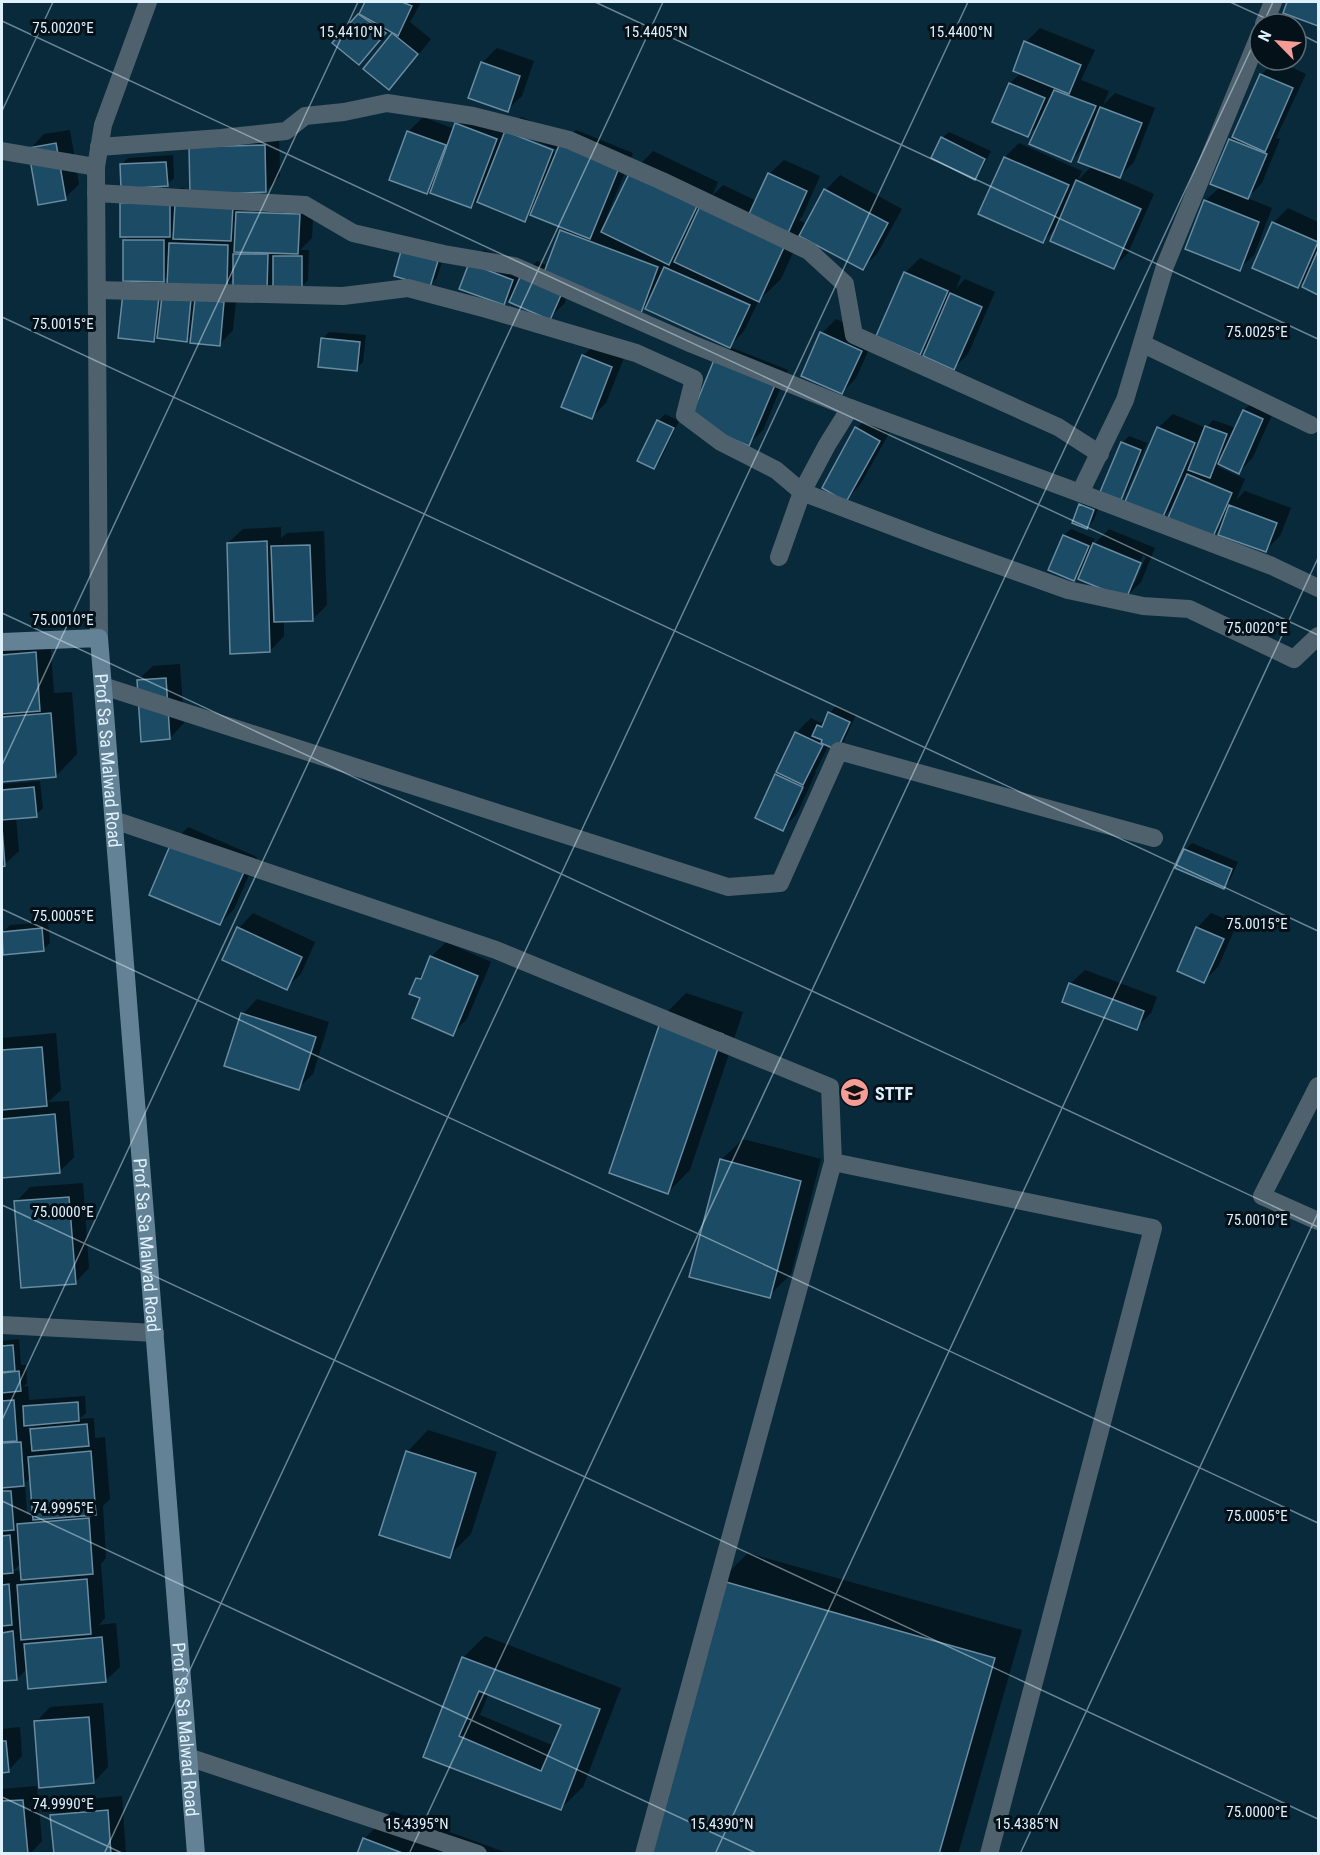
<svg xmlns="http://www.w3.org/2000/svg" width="1320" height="1855" font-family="'Roboto Condensed',sans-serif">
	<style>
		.shadow { fill: #0007; fill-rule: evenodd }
		.building { fill: #1c4b65; stroke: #6a8ca1; stroke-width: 1.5; fill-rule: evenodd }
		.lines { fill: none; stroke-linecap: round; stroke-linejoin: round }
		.street { stroke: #4e616d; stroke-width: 18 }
		.secondary { stroke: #638295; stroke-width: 18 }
		.ticks { fill: none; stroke: #dff1fd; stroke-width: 1.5; stroke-opacity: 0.45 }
		.labels { text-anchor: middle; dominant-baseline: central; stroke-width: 6; stroke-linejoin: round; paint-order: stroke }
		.street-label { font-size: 18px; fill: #dff1fd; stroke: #051119 }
		.poi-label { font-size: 18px; font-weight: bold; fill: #dff1fd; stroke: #051119; text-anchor: start }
		.ticks-label { font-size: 15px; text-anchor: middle; fill: #dff1fd; stroke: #051119; stroke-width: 6; stroke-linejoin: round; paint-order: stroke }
	</style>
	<rect width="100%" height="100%" fill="#082a3b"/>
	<g class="shadow">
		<polygon points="367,2 421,2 410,22 431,39 403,74 389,88 393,34 395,32 390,29 359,63 334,43 361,13"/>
		<polygon points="1288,2 1318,2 1318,25 1284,12"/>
		<polygon points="1040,28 1095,50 1081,80 1109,91 1103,105 1115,93 1155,108 1134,162 1118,178 1154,194 1128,253 1114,267 1057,227 1043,241 1005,157 1019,143 1082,171 1078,180 1092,166 1086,145 1071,160 1039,124 1028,136 1010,83 1021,73 1026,42"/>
		<polygon points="497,48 534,61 522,96 507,110 482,63"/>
		<polygon points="1276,60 1306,74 1276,138 1280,139 1262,183 1247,198 1272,208 1254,255 1239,269 1205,201 1220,187 1212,183 1231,140 1234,136 1261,75"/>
		<path d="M471,110L513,125L521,117L567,135L565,141L576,130L633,153L606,218L610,219L632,173L653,151L718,182L712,196L723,185L757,201L769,174L784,160L820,176L802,217L799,220L807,224L826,190L840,175L902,209L877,254L862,268L801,235L781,279L759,300L744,331L730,346L645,307L640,311L572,285L564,304L549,318L515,292L504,304L470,264L484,250L527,266L523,275L537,261L548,266L561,231L565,227L531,213L524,220L477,201L471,207L434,185L427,193L391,179L409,131L423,117L455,129L457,124ZM511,132L561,151L560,154L511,135Z"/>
		<polygon points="70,130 79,184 65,198 30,149 44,134"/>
		<path d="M279,131L280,176L266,191H247L246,204L314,200L312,238L300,250H309L308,280L301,287L275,281L267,289H237L233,330L219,345L193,334L186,340L159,334L153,340L124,294L138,280L125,240L130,235L121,165L128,158L173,155L174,178L167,185L146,186V189L184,188V197L192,189L191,148ZM169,275V282H162ZM235,277V288L225,287Z"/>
		<polygon points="949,132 991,151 981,171 974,178 942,138"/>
		<polygon points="1288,208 1318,222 1318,293 1304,286 1308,277 1298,287 1273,223"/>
		<polygon points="409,245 444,255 437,278 430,285"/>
		<polygon points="920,258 961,276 956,289 965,279 995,292 968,354 954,368 930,344 920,353 905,273"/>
		<polygon points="836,319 875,336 856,378 842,393 822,333"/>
		<polygon points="329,332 366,335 363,362 356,369 322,339"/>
		<polygon points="597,342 626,353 606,403 592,417 583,356"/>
		<polygon points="730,347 788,370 763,430 749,444 715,361"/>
		<polygon points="1258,396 1277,404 1253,457 1239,472 1219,463 1218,467 1245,479 1236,500 1245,491 1291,508 1280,536 1265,551 1223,526 1212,537 1176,504 1162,518 1158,428 1173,414 1206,428 1213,420 1236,428 1244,410"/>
		<polygon points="665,414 679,421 660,461 654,468 658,421"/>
		<polygon points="871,414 893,426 860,485 846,500 857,428"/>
		<polygon points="1129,436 1147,443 1127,491 1120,498 1122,443"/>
		<polygon points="1087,498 1100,503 1094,520 1087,527 1074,522 1080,505"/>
		<polygon points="281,527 281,538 287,533 324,531 327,605 312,620 284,621 284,636 270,651 228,543 243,529"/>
		<path d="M1071,529L1095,539L1091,547L1109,529L1155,548L1141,582L1126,597L1084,568L1073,579L1050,569L1064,535ZM1143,555L1146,557L1135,582H1132Z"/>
		<polygon points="50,638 54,693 72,692 77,754 56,776 2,780 2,642"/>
		<polygon points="180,664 184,723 170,738 138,680 153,666"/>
		<polygon points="836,706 856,715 844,741 837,748 829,745 815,772 816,772 797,814 782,829 776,775 779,772 796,733 811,718 821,723"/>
		<polygon points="40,781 43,808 36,815 16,817 19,851 4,865 2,865 2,787 4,784"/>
		<polygon points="188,827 257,857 234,909 220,924 174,842"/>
		<polygon points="1192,843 1238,862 1230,880 1223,887 1185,850"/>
		<polygon points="253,913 315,942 301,974 286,988 239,928"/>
		<polygon points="1211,913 1237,924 1218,967 1204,981 1197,928"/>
		<polygon points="48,922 50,943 43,950 3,932 10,925"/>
		<polygon points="446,942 491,962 467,1019 452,1034 422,998 418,979 426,970 431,957"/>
		<polygon points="1085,970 1157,997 1151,1013 1136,1028 1070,984"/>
		<polygon points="686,993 743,1012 690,1170 668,1192 665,1014"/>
		<polygon points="257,999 329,1022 313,1074 298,1088 243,1014"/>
		<polygon points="56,1033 61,1090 48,1102 69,1101 74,1157 60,1171 2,1176 2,1038"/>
		<polygon points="743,1139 821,1159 791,1274 769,1296 721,1160"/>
		<polygon points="83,1183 89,1268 75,1283 16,1202 30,1187"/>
		<path d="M19,1339L21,1365H26L27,1383L23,1387L28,1386L29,1400L85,1396L86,1413L79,1419L94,1418L95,1438L105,1437L110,1499L103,1506L106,1558L101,1564L105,1618L99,1625L116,1623L120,1667L105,1681L28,1668L17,1679L2,1680V1341ZM38,1423L33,1428L27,1429L32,1424ZM31,1477L33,1510L27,1515L25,1483ZM22,1562V1570L13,1571Z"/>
		<polygon points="428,1430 497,1452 471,1534 449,1556 407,1452"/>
		<polygon points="748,1553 1022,1630 958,1854 642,1854 720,1581"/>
		<path d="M485,1636L621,1688L583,1787L561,1808L425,1756L463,1658ZM489,1693L563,1724L554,1746L480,1715Z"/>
		<polygon points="103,1703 108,1767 94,1782 36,1722 50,1707"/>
		<polygon points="20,1727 22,1756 8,1771 2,1771 2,1729"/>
		<polygon points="37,1786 42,1841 30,1854 2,1854 2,1789"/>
		<polygon points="122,1796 126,1854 55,1854 52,1815 66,1801"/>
		<polygon points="392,1811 510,1854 359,1854 364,1839"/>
	</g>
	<g class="building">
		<polygon points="365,2 402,2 412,6 398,36 359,14"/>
		<polygon points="1287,2 1318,2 1318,26 1283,13"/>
		<polygon points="358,14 386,33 359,65 332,43"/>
		<polygon points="392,33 418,54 389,90 363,69"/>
		<polygon points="1024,41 1081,65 1069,94 1013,71"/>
		<polygon points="481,62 520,76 508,112 468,98"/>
		<polygon points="1260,74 1293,88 1265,152 1232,137"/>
		<polygon points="1009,83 1045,98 1028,137 992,122"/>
		<polygon points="1054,90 1096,106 1071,162 1029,144"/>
		<polygon points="1100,107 1142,123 1120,178 1078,162"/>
		<polygon points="455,123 497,139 471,208 430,193"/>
		<polygon points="407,131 446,145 427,194 389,180"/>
		<polygon points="505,131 553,150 525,222 477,202"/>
		<polygon points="941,137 985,159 975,180 931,158"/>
		<polygon points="1229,139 1267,154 1248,199 1210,184"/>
		<polygon points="56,143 66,200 38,205 28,148"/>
		<polygon points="560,143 619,168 590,239 530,215"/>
		<polygon points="265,145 266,192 190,195 189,147"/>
		<polygon points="1004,157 1069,185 1043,243 978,214"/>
		<polygon points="166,162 168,186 121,189 120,164"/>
		<polygon points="630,172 698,204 669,265 601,232"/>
		<polygon points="768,173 807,191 788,233 748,216"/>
		<polygon points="1076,180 1141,209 1114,269 1050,241"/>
		<polygon points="824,189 888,223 863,270 799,236"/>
		<polygon points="1204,200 1259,222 1240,271 1185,249"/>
		<polygon points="170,202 170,237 120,237 120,203"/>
		<polygon points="175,204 233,206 231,241 173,239"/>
		<polygon points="700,206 785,245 759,302 674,262"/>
		<polygon points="236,212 300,214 298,254 234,252"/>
		<polygon points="1272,222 1318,242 1298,288 1252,268"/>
		<polygon points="560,230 658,267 641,313 543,275"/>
		<polygon points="123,240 164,240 164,282 123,281"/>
		<polygon points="169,243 228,245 227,287 167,285"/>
		<polygon points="1318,250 1318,295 1302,287"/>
		<polygon points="401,251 438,261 430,287 394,276"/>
		<polygon points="233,254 268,254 267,290 233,290"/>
		<rect x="273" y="256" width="29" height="32"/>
		<polygon points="469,263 513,280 504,305 459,289"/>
		<polygon points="664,267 750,305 730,348 645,309"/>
		<polygon points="904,272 948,291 920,355 876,336"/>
		<polygon points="521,275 562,293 550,320 509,302"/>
		<polygon points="123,293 159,297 154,342 118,338"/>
		<polygon points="950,293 982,307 954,370 923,356"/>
		<polygon points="162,296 191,299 187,342 157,338"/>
		<polygon points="195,299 224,302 220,346 190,343"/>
		<polygon points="820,332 862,351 842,394 801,376"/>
		<polygon points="321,338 360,342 357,371 318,367"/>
		<polygon points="582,355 612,367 592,419 561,407"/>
		<polygon points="714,360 775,385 749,446 689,421"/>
		<polygon points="1243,410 1263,419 1239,474 1218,464"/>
		<polygon points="657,420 674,428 654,469 637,461"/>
		<polygon points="1205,426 1227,434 1210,478 1188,470"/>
		<polygon points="855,427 880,441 846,502 822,488"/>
		<polygon points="1157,427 1195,443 1162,519 1124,504"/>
		<polygon points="1121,442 1141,450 1121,500 1100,492"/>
		<polygon points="1187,474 1232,493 1212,539 1167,520"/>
		<polygon points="1079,504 1094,510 1087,529 1072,523"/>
		<polygon points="1229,505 1277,523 1266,552 1218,535"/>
		<polygon points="1063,535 1089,546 1074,581 1048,570"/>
		<polygon points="267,541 270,652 230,654 227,543"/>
		<polygon points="1093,543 1141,563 1126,599 1078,579"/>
		<polygon points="310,545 313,621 274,622 271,546"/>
		<polygon points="36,652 40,711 2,714 2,655"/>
		<polygon points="166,678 170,739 141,742 137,680"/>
		<polygon points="828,712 850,722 837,750 821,743 822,740 812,736 817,725 822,727"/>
		<polygon points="51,713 56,777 2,782 2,717"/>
		<polygon points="795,732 823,745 803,785 776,772"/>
		<polygon points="775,774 803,787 783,831 755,818"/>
		<polygon points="34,787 37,817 2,820 2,790"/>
		<polygon points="2,827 5,866 2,867"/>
		<polygon points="172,841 244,872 220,925 149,895"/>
		<polygon points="1184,849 1232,869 1224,889 1175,868"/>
		<polygon points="237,927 302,957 287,990 222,960"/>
		<polygon points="1196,927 1224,939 1204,983 1177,971"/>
		<polygon points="42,928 44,951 3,955 2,932"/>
		<polygon points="430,956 478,976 453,1036 412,1018 420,998 409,994 416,978 421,979"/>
		<polygon points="1069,983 1144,1011 1137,1030 1062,1002"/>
		<polygon points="241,1013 316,1037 299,1090 224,1066"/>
		<polygon points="663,1014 723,1034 668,1194 609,1173"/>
		<polygon points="42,1047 47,1106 2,1110 2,1050"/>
		<polygon points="55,1114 60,1173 2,1178 2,1119"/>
		<polygon points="720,1159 801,1181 770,1298 689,1277"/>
		<polygon points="69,1197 76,1284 21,1288 14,1201"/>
		<polygon points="13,1345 15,1371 2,1372 2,1346"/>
		<polygon points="19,1371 21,1391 2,1393 2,1373"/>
		<polygon points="14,1400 17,1441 2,1442 2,1401"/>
		<polygon points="78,1402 79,1421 24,1426 23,1406"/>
		<polygon points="87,1424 89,1446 32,1451 30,1429"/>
		<polygon points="21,1442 24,1486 2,1488 2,1443"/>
		<polygon points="91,1451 96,1515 33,1520 28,1457"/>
		<polygon points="406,1451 476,1473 450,1558 379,1535"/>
		<polygon points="2,1491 11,1491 14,1530 2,1531"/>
		<polygon points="89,1518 93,1574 21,1580 17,1524"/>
		<polygon points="10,1535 13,1573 2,1574 2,1536"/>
		<polygon points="87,1579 91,1634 21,1640 17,1585"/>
		<polygon points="719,1580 995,1658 939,1854 641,1854"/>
		<polygon points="9,1584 12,1625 2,1626 2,1585"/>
		<polygon points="13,1631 17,1680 2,1681 2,1633"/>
		<polygon points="102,1637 106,1682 28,1689 24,1644"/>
		<path d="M462,1657L600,1709L561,1810L423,1757ZM479,1691L561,1725L541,1771L459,1736Z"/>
		<polygon points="89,1717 94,1783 39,1788 34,1721"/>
		<polygon points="2,1741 6,1741 9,1772 2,1773"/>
		<polygon points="23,1800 28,1854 2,1854 2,1801"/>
		<polygon points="108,1810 111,1854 54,1854 50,1815"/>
		<polygon points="363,1838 405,1854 357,1854"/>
	</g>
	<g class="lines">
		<g class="street">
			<polyline points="1264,24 1273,2"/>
			<polyline points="99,147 221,138 286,131 305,116 344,112 387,103 473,116 569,140 662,181 809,251 845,284 854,335 1058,427 1100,454"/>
			<polyline points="2,151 96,167"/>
			<polyline points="96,193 305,205 353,233 444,254 514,266 692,344 850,408 1080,493 1272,566 1318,588"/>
			<polyline points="97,290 343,296 408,288 487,309 636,353 694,379 685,415 721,442 776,470 802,492 934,542 1068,590 1143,606 1189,609 1294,659 1318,636"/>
			<polyline points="1143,344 1311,425"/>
			<polyline points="1080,493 1125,400 1165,266 1260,34"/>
			<polyline points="779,557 802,492 827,445 850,408"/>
			<polyline points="99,638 96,167 103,125 148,2"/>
			<polyline points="103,686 728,887 780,883 839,751 1154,838"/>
			<polyline points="114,820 496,950 830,1087 833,1162"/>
			<polyline points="1318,1086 1262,1196 1318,1221"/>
			<polyline points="2,1325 155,1333"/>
			<polyline points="188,1757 478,1854"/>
			<polyline points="644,1854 833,1162 1153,1228 989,1854"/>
		</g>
		<path class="secondary" id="s1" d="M2,642L99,638L196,1854"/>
	</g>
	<path class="ticks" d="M595,2L1318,339M1230,2L1278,24M2,21L1318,635M1263,24L1273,2M1296,32L1318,43M2,111L53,2M2,317L1318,931M2,613L1318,1227M2,765L358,2M2,909L1318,1523M2,1205L1318,1819M2,1420L663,2M2,1501L758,1854M2,1797L124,1854M104,1854L968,2M409,1854L1260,30M715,1854L1318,558M1020,1854L1318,1213"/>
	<defs>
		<symbol id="university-disc" viewBox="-11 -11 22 22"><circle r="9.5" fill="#f59c96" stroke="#051119"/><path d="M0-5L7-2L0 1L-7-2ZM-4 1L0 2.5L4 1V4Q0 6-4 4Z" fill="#111"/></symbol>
	</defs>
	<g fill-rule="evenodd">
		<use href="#university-disc" x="838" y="1076" width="33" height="33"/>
	</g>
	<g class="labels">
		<g class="street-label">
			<text stroke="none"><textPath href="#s1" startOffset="220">Prof Sa Sa Malwad Road</textPath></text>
			<text stroke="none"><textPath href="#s1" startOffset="706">Prof Sa Sa Malwad Road</textPath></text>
			<text stroke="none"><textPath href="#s1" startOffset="1192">Prof Sa Sa Malwad Road</textPath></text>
		</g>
		<g class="poi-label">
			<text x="875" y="1093">STTF</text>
		</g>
	</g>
	<g class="ticks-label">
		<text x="63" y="33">75.0020°E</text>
		<text x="351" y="37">15.4410°N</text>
		<text x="656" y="37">15.4405°N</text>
		<text x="961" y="37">15.4400°N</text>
		<text x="63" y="329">75.0015°E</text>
		<text x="1257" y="337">75.0025°E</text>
		<text x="63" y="625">75.0010°E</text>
		<text x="1257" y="633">75.0020°E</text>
		<text x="63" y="921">75.0005°E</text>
		<text x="1257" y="929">75.0015°E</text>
		<text x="63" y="1217">75.0000°E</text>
		<text x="1257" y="1225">75.0010°E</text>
		<text x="63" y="1513">74.9995°E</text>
		<text x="1257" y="1521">75.0005°E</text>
		<text x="63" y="1809">74.9990°E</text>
		<text x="1257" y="1817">75.0000°E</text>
		<text x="417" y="1829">15.4395°N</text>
		<text x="722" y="1829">15.4390°N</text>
		<text x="1027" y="1829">15.4385°N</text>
	</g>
	<rect width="1320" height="1855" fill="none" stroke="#dff1fd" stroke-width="6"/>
	<g transform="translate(1278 42) rotate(295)"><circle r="28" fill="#051119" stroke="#5c6b74" stroke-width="1.5"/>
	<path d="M0-4.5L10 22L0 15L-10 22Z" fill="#f59c96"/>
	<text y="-9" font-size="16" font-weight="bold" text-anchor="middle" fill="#dff1fd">N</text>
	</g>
</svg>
